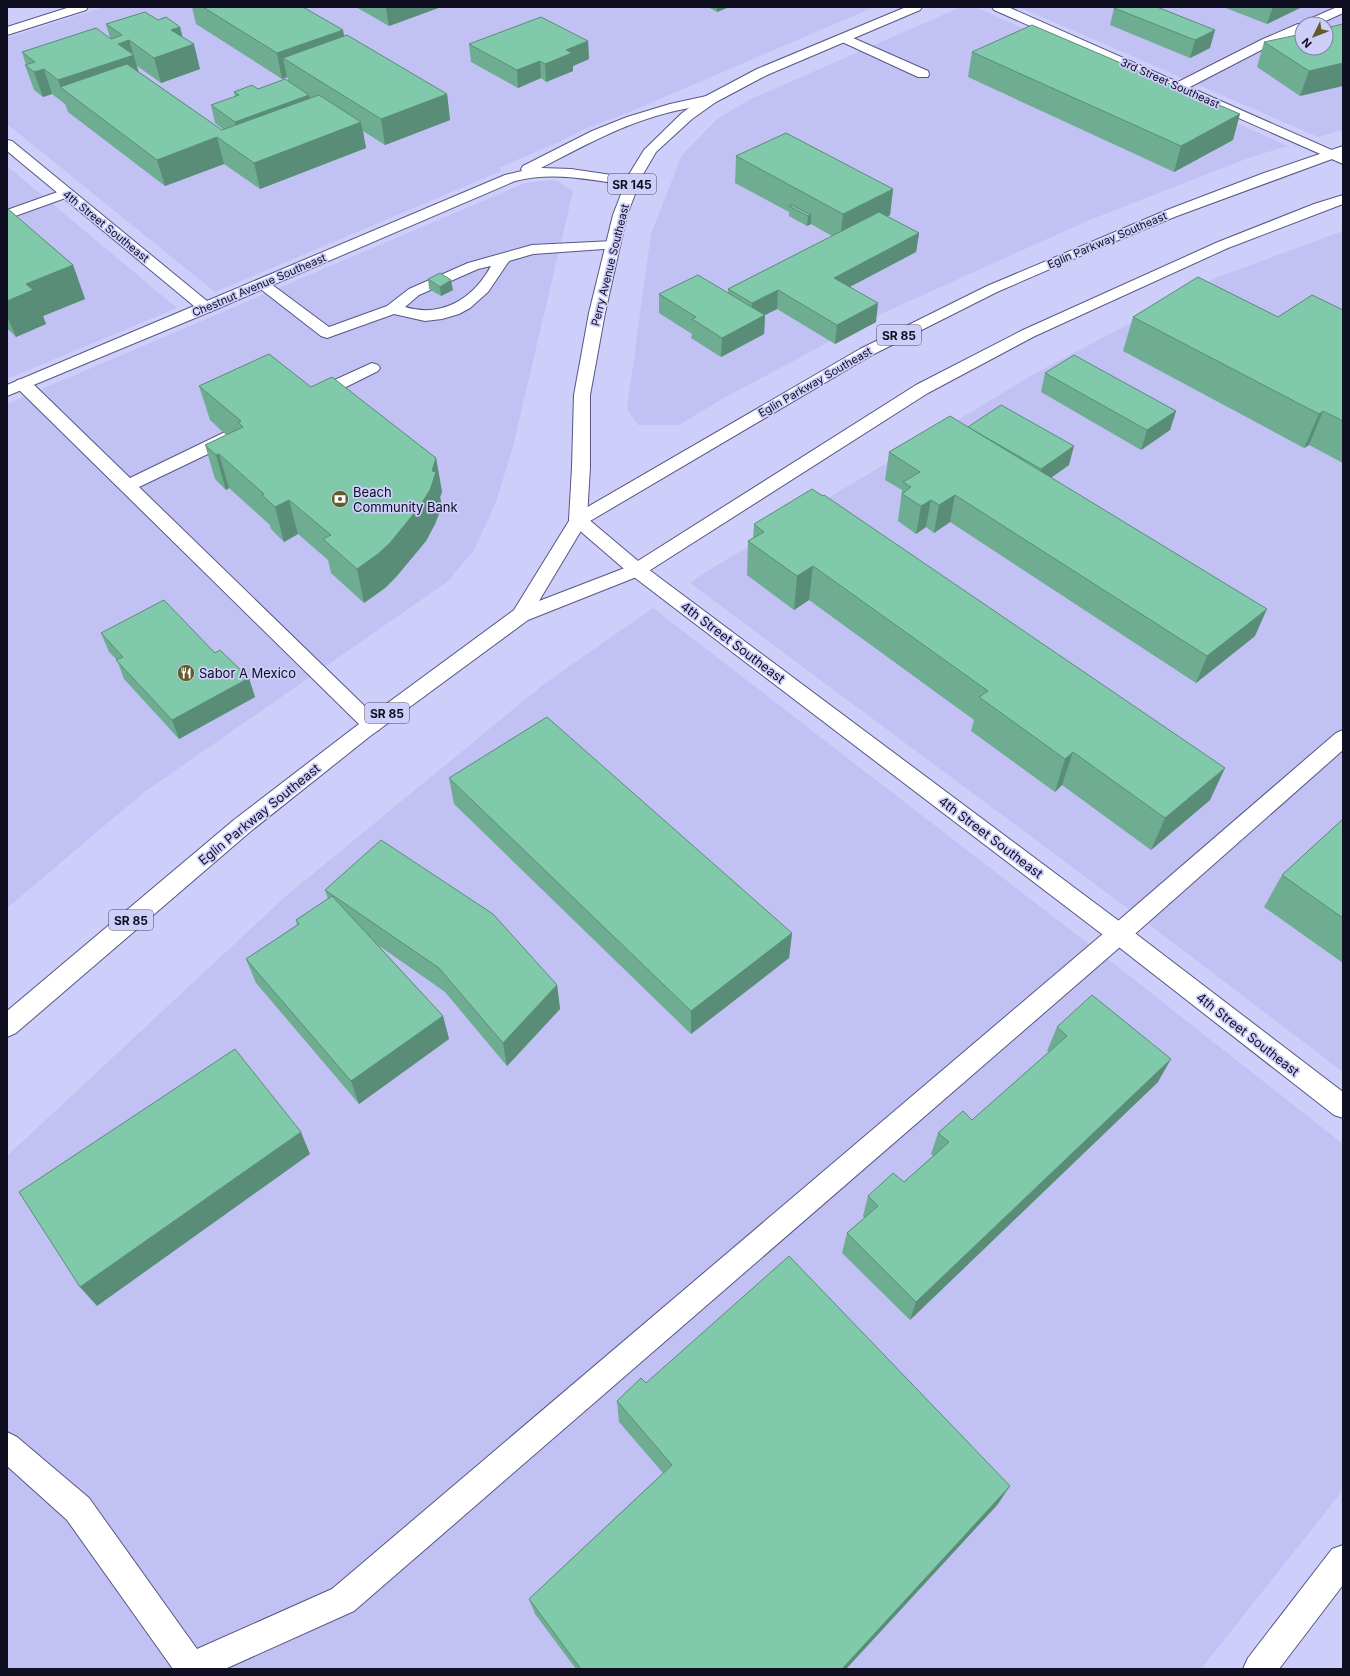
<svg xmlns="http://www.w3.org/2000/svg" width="1350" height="1676" font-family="Inter,sans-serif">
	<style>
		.built { fill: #c1c1f3; fill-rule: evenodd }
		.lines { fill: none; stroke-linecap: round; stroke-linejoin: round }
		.service-casing { stroke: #585686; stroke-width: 2 }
		.minor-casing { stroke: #585686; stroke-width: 2 }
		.primary-casing { stroke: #585686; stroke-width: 2 }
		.trunk-casing { stroke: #585686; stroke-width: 2 }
		.service { fill: #fff; fill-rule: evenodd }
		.minor { fill: #fff; fill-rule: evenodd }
		.primary { fill: #fff; fill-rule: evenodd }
		.trunk { fill: #fff; fill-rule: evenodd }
		.wall { fill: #6ead92 }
		.shaded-wall { fill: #5a8d77 }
		.building { fill: #80c9aa; stroke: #5a8d77 }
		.labels { text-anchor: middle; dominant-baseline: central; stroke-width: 3.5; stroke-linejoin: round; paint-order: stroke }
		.far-street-label { font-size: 11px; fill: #100e21; stroke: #cecefa }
		.shield { fill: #cecefa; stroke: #494862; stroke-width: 1 }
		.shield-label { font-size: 12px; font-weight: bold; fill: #100e21 }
		.poi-label { font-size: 13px; fill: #100e21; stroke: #cecefa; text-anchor: start }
		.street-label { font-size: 13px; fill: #100e21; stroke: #cecefa }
	</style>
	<rect width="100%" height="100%" fill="#cecefa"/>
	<g class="built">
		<polygon points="104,7 874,7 627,113 585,129 559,142 498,168 502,170 499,172 215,292 7,124 7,38"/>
		<polygon points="961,7 975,7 1288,146 1251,157 1087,221 883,313 722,399 679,425 638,425 627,409 651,234 682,155 717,119 751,99"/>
		<path d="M1019,7H1343V130L1318,137ZM1302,24H1326V48H1302Z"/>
		<polygon points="7,166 177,308 7,379"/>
		<polygon points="551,180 557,181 573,191 513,446 496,502 474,550 447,582 143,793 7,908 7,404 525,183"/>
		<polygon points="1343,231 1343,1072 1138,916 690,583 711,569 1034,374 1218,277"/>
		<polygon points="653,608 1099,952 1343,1144 1343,1490 1201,1669 7,1669 7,1156 286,896 544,684"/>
	</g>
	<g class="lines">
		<defs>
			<g id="service">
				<polygon points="1337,7 1343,7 1343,13 1319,24 1302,24 1302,32 1271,45 1184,90 1174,90 1172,87 1174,84 1263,39 1298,24 1303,24 1305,21"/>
				<polygon points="844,34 928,71 929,74 928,77 918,77 840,41 838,38 840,35"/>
				<polygon points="66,189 71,190 73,193 71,196 7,219 7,210"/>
				<path d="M613,241L618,242L620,245L618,248L533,254L509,261L488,292L470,308L459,314L442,319L425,321L394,314L327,338L321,336L254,284L257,281L262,279L267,281L329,327L387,306L409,289L468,263L532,245ZM491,266C473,299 442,318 405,307L419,295L478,269Z"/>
				<polygon points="372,363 378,365 380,368 378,371 320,400 314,401 308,400 306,396 308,392"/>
				<polygon points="23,379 29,380 130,478 223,433 229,432 235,433 238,437 235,441 139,487 379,720 382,725 379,730 372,733 365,730 17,388 15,384 17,380"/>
				<polygon points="1343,730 1343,750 1127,941 354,1611 225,1669 173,1669 67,1520 7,1466 7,1432 17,1437 89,1498 197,1649 332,1589 1111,927 1336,733"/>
			</g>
			<g id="minor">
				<polygon points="70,7 88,7 86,10 7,35 7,27"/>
				<polygon points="992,7 1008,7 1343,155 1343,164 994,10"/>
				<path d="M711,95L716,96L718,99L716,102C696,107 675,110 656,116C615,128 578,149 541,168L571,169L632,178L637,179L639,182L637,185L632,186C593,180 554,171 515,181L212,311L7,396V385L194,306L7,151V140L12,141L207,301L505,175L522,171L521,169L523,166L592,131L627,117L670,104Z"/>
				<polygon points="637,564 644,566 1127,927 1343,1092 1343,1118 1334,1115 1111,941 630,574 628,570 630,566"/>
				<polygon points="1343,1545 1343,1585 1279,1669 1243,1669 1248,1658 1332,1549"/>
			</g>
			<polygon id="primary" points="906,7 922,7 920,10 767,75 716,102 692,119 656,152 642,176 627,215 605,313 590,395 590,467 587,518 644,566 646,570 644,574 637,576 630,574 572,524 569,520 572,467 574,395 589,313 613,215 628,176 644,150 682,113 706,96 757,69"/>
			<polygon id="trunk" points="1343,146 1343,155 1177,216 1094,250 997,292 872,355 585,524 539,601 630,566 916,385 1023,330 1218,242 1314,204 1343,195 1343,204 1228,248 1035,336 928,393 644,574 528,620 369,737 251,831 16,1033 7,1037 7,1011 235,819 355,727 514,610 572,516 860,349 987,286 1167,210 1264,173"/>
		</defs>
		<use href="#service" class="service-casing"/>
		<use href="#minor" class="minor-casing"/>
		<use href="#primary" class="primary-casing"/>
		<use href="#trunk" class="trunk-casing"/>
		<use href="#service" class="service"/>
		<use href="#minor" class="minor"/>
		<use href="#primary" class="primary"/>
		<use href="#trunk" class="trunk"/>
	</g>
	<g class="wall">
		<polygon points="192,7 303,7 343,30 344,37 447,94 450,120 385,145 363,131 366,148 260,189 224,164 165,186 68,112 65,104 52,94 43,97 34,90 25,65 26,65 22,52 110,38 106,24 158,20 180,27 182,37 200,69 161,83 137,66 139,72 222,130 224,130 215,123 211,105 235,97 234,92 258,89 288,81 287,77 282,79 196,24"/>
		<polygon points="356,7 441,7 389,26"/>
		<polygon points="708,7 729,7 717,12"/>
		<polygon points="1113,7 1160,7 1159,8 1210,48 1190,58 1110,25 1114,8"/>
		<polygon points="1226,7 1302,7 1267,24 1226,8"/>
		<polygon points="588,41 589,59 573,66 573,71 546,82 541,78 518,88 471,62 469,44"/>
		<polygon points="1264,42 1326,48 1300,96 1257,67"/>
		<polygon points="972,52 1233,140 1174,172 968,77"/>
		<polygon points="736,156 893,189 890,215 887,217 919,233 916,252 850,287 876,322 835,344 777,309 765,315 764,334 721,357 691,338 692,334 659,313 659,294 728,293 728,289 832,236 811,224 807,226 789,216 789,212 735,183"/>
		<polygon points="7,208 73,265 85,299 43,316 46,324 16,337 9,330 7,331"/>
		<polygon points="428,279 453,290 441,296 429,289"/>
		<polygon points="1343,310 1343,463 1309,445 1304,448 1123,351 1133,317 1278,317"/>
		<polygon points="1045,373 1176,411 1170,430 1141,450 1041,392"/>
		<polygon points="199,386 311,387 436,458 442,492 440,497 442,506 435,524 426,541 396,577 385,588 364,603 331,573 328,560 298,534 284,542 271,529 270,525 229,488 226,490 215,479 205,445 226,435 210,420"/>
		<polygon points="968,427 1069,465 1051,478 1255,636 1196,683 950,522 934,533 926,527 916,534 898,521 902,490 885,480 889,452"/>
		<polygon points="754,524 1210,800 1151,850 1062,785 1055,792 971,731 974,720 809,600 794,610 747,575 748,541 753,538"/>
		<polygon points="101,633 215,653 255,697 179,739 124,679 117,660 109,652"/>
		<polygon points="449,778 792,933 789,958 691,1034 454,804"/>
		<polygon points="1343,819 1343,963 1264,907 1282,875"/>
		<polygon points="325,890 557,985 560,1009 507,1066 445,992 378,945 443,1016 449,1039 359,1104 256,983 246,959 297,925 296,920 328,899"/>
		<polygon points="1057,1027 1158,1082 910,1320 842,1253 847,1233 864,1218 863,1216 868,1196 904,1182 933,1156 931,1154 938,1133 972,1120 1049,1052 1047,1051"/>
		<polygon points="646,1383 998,1504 846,1669 576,1669 535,1614 529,1599 663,1473 619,1422 617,1401"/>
	</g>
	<g class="shaded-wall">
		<polygon points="390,7 441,7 389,26 386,8"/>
		<polygon points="717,7 729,7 717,12"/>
		<polygon points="1273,7 1302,7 1267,24"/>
		<polygon points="180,27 185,47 194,44 200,69 161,83 154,58 171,30"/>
		<polygon points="343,30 347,55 283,58 287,77 282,79 277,53"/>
		<polygon points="1215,30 1210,48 1190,58 1195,40"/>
		<polygon points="129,40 141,80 61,88 58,80 118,44"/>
		<polygon points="588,41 589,59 573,66 573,71 546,82 545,64 566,50"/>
		<polygon points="540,61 541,78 518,88 517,70"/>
		<polygon points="1343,63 1343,86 1300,96 1309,71"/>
		<polygon points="44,69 52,94 43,97 34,72"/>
		<polygon points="447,94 450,120 385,145 381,119"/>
		<polygon points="309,95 312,113 239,140 235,122"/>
		<polygon points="1240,114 1233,140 1174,172 1181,146"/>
		<polygon points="361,122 366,148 260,189 254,163"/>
		<polygon points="217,137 224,164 165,186 157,160"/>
		<polygon points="893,189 890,215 840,241 843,214"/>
		<polygon points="811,215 811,224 807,226 808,216"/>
		<polygon points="919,233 916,252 832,296 834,278"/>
		<polygon points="73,265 85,299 43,316 46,324 16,337 7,316 7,301 26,284"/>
		<polygon points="451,280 453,290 441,296 440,287"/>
		<polygon points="778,290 777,309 751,322 752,303"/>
		<polygon points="878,303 876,322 835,344 837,325"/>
		<polygon points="765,315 764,334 721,357 722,338"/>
		<polygon points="1176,411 1170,430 1141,450 1147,430"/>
		<polygon points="1323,411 1309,445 1304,448 1319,414"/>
		<polygon points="1074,446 1069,465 1036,488 1041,469"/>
		<polygon points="219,454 229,488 226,490 216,455"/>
		<polygon points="436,458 442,492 440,497 442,506 435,524 426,541 396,577 385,588 364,603 357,569 432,471"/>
		<polygon points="955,495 950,522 934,533 939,505"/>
		<polygon points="289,500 298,534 284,542 275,507"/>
		<polygon points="931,500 926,527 916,534 921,506"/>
		<polygon points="813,566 809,600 794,610 797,576"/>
		<polygon points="1267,609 1255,636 1196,683 1207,656"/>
		<polygon points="249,678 255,697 179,739 172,720"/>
		<polygon points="1073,752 1062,785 1055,792 1065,759"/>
		<polygon points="1225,768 1210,800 1151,850 1165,818"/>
		<polygon points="792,933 789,958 691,1034 691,1011"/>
		<polygon points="557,985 560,1009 507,1066 503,1043"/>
		<polygon points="443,1016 449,1039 359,1104 351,1081"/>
		<polygon points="1171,1059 1158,1082 910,1320 916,1302"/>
		<polygon points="301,1132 310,1154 97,1306 80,1287"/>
		<polygon points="1010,1486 998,1504 846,1669 842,1669"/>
	</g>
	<g class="building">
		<polygon points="203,7 303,7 343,30 277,53"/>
		<polygon points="1116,7 1157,7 1215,30 1195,40 1114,8"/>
		<polygon points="145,12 158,20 166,17 180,27 171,30 194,44 154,58 129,40 118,44 134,55 58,80 44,69 34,72 25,65 35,62 22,52 96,28 111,39 122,35 106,24"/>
		<polygon points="541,17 588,41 566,50 572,53 545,64 540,61 517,70 469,44"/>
		<polygon points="1343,24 1343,63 1309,71 1264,42 1302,34 1302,48 1326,48 1326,28"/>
		<polygon points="1032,25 1240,114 1181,146 972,52"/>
		<polygon points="347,35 447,94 381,119 283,58"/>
		<polygon points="127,64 222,130 319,95 361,122 254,163 217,137 157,160 60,87"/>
		<polygon points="285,79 309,95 235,122 211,105 239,95 234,92 252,85 258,89"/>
		<polygon points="786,133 893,189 843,214 736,156"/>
		<polygon points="792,205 811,215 808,216 789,206"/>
		<polygon points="7,208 73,265 26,284 33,290 7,301"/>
		<polygon points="879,212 919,233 834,278 878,303 837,325 778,290 752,303 728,289"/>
		<polygon points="440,273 451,280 440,287 428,279"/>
		<polygon points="698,275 765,315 722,338 692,319 696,317 659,294"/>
		<polygon points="1198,277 1278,317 1312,295 1343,310 1343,421 1323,411 1319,414 1133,317"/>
		<polygon points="269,354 311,387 332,377 436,458 432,471 436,472 430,490 420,506 390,543 378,554 357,569 323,539 331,535 289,500 275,507 262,495 264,494 219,454 216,455 205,445 243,427 238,422 241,421 199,386"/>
		<polygon points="1074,355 1176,411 1147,430 1045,373"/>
		<polygon points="1001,405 1074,446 1041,469 968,427"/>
		<polygon points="950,416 1267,609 1207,656 955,495 939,505 931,500 921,506 902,494 911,487 903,482 920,472 889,452"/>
		<polygon points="812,489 823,496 824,495 1225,768 1165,818 1073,752 1065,759 979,697 988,691 813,566 797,576 748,541 764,532 754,524"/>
		<polygon points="164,600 215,653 220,650 249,678 172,720 116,660 123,657 101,633"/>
		<polygon points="547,717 792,933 691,1011 449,778"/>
		<polygon points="1343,819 1343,918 1282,875"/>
		<polygon points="381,840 493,914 557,985 503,1043 439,968 325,890"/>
		<polygon points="332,896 443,1016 351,1081 246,959 299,924 296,920"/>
		<polygon points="1092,995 1171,1059 916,1302 847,1233 878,1206 868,1196 893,1173 904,1182 949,1142 938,1133 963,1111 972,1120 1067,1036 1057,1027"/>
		<polygon points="235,1049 301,1132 80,1287 19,1192"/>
		<polygon points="789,1256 1010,1486 842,1669 581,1669 529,1599 672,1465 617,1401 641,1378 646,1383"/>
	</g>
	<defs>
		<symbol id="bank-disc" viewBox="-11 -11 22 22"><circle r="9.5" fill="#615d2a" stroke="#cecefa"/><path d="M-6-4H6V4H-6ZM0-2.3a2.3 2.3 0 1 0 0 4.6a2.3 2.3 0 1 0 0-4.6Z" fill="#fff"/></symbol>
		<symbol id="restaurant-disc" viewBox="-11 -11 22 22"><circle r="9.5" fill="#615d2a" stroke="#cecefa"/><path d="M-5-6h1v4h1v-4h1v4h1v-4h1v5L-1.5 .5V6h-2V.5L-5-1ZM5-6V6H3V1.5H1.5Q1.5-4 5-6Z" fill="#fff"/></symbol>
	</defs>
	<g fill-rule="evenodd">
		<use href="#bank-disc" x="330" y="489" width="20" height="20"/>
		<use href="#restaurant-disc" x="176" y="663" width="20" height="20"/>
	</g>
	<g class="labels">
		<g class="far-street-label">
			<text transform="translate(1170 83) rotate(24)">3rd Street Southeast</text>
			<text transform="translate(106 226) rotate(39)">4th Street Southeast</text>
			<text transform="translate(1107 240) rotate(-23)">Eglin Parkway Southeast</text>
			<text transform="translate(610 265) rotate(-76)">Perry Avenue Southeast</text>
			<text transform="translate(259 285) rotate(-23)">Chestnut Avenue Southeast</text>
			<text transform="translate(815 382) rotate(-30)">Eglin Parkway Southeast</text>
		</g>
		<g class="shield">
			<rect x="608" y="174" width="48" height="20" rx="3"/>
			<rect x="877" y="325" width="44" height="20" rx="3"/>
			<rect x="365" y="703" width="44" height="20" rx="3"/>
			<rect x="109" y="910" width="44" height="20" rx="3"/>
		</g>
		<g class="shield-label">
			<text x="632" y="184">SR 145</text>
			<text x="899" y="335">SR 85</text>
			<text x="387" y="713">SR 85</text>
			<text x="131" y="920">SR 85</text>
		</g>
		<g class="poi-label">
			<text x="353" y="492">Beach<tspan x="353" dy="15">Community Bank</tspan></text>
			<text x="199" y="673">Sabor A Mexico</text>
		</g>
		<g class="street-label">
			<text transform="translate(733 642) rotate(37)">4th Street Southeast</text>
			<text transform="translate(259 814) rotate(-39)">Eglin Parkway Southeast</text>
			<text transform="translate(991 837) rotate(37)">4th Street Southeast</text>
			<text transform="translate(1248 1034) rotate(38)">4th Street Southeast</text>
		</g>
	</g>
	<rect width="1350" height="1676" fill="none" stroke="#100e21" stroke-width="16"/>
	<g transform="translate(1314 36) rotate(227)"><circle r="19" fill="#cecefa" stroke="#8281a3"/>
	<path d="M0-3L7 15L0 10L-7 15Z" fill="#615d2a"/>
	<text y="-6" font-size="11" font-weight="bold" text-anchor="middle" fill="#100e21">N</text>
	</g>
</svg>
